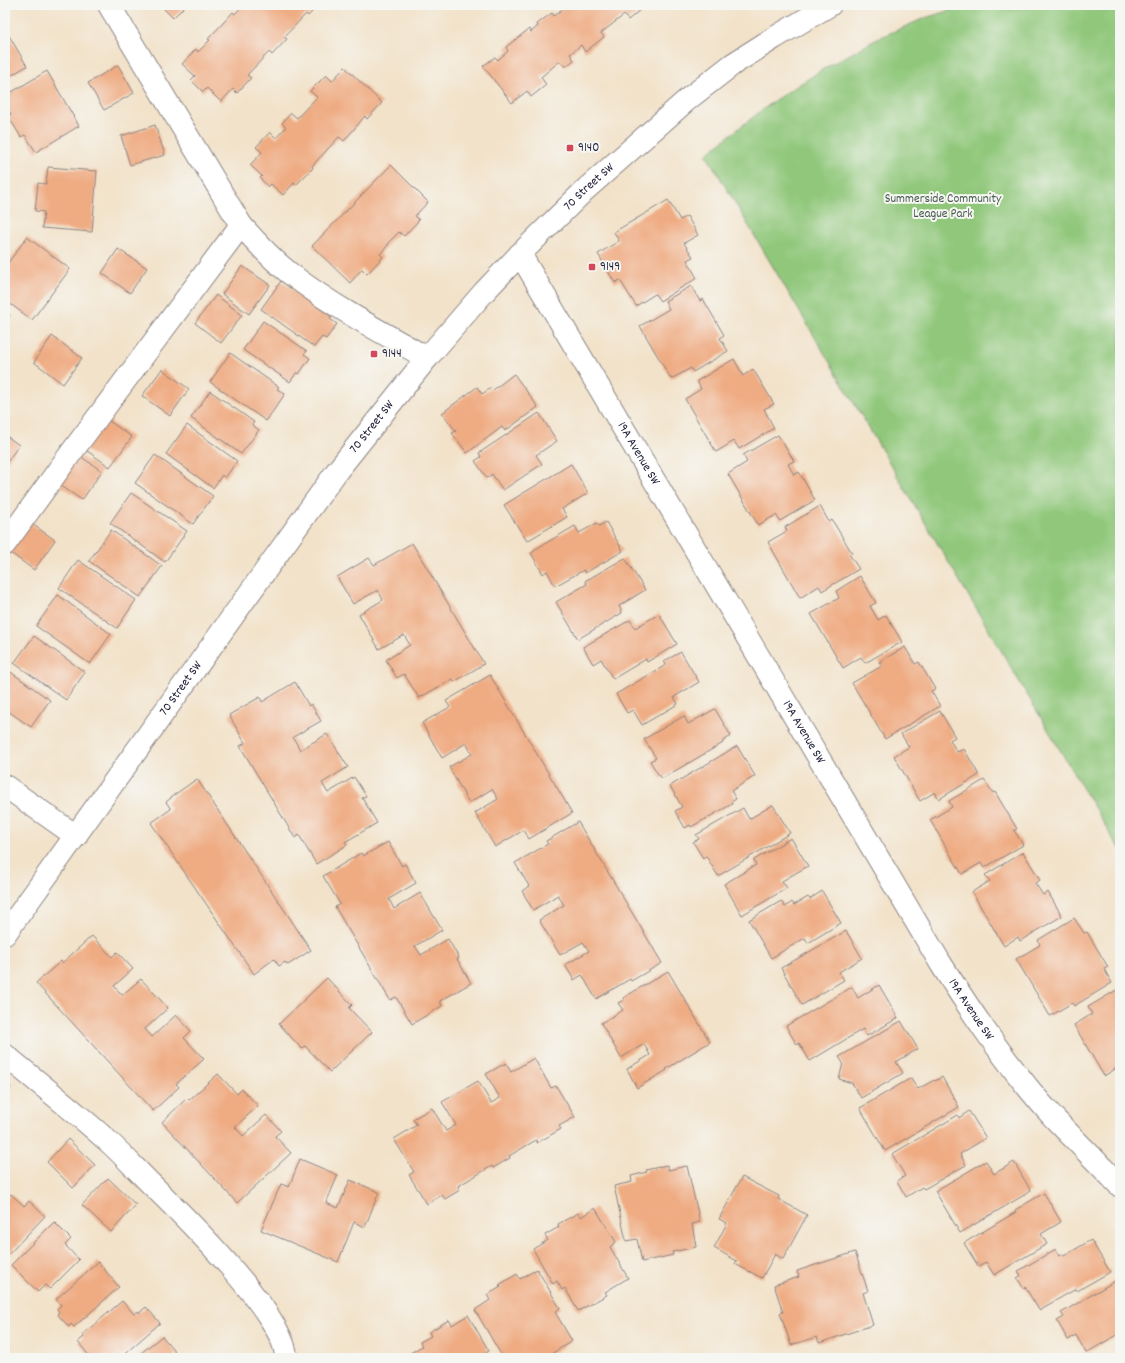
<svg xmlns="http://www.w3.org/2000/svg" width="1125" height="1363" font-family="Dekko,sans-serif">
	<style>
		.green { fill: #90c77a; stroke: #59745a }
		.building { fill: #efac83 }
		.lines { fill: none; stroke-linecap: round; stroke-linejoin: round }
		.minor-casing { stroke: #8a8282; stroke-width: 24 }
		.minor { stroke: #fff; stroke-width: 22 }
		.poi-dot { fill: #d1495b; stroke: #f6f6f2; stroke-width: 1.5 }
		.labels { text-anchor: middle; dominant-baseline: central; stroke-width: 4; stroke-linejoin: round; paint-order: stroke }
		.poi-label { font-size: 13px; fill: #22223b; stroke: #f6f6f2; text-anchor: start }
		.street-label { font-size: 13px; fill: #22223b; stroke: #f6f6f2 }
		.park-label { font-size: 13px; fill: #485c51; stroke: #f6f6f2 }
	</style>
	<rect width="100%" height="100%" fill="#f6f6f2"/>
	<filter id="ink" filterUnits="userSpaceOnUse"><feTurbulence type="fractalNoise" baseFrequency=".025" numOctaves="2"/><feDisplacementMap in="SourceGraphic" scale="8" xChannelSelector="R" yChannelSelector="G"/><feConvolveMatrix kernelMatrix="1 2 1 2 8 2 1 2 1" color-interpolation-filters="sRGB"/></filter>
	<filter id="wash" filterUnits="userSpaceOnUse"><feTurbulence type="fractalNoise" baseFrequency=".012" numOctaves="4" result="noise"/><feDisplacementMap in="SourceGraphic" scale="16" xChannelSelector="R" yChannelSelector="G"/><feGaussianBlur stdDeviation="0.9" result="paint"/><feColorMatrix in="noise" values="0 0 0 0 0 0 0 0 0 0 0 0 0 0 0 0 0 1.4 0 .05"/><feComposite in="paint" operator="in"/></filter>
	<g filter="url(#wash)">
		<rect width="100%" height="100%" fill="#f2e2c9"/>
		<polygon class="green" points="967,5 1120,5 1120,849 1113,839 706,154 775,100 825,68 881,37 925,18"/>
		<g id="blocks">
			<g class="building">
				<polygon points="160,5 186,5 173,18"/>
				<polygon points="243,5 319,5 308,16 306,14 284,37 287,39 272,55 269,52 247,75 251,78 237,93 233,89 221,102 207,88 203,92 191,80 195,76 182,64 196,49 198,52 210,40 208,39 224,22 233,12 235,14"/>
				<polygon points="567,5 646,5 628,20 624,15 601,33 604,37 585,52 581,45 570,54 574,60 565,67 560,61 541,77 546,85 531,97 527,91 512,103 483,66 495,57 498,60 508,51 506,47 529,29 531,32 538,26 537,24 552,13 554,16"/>
				<polygon points="5,29 27,66 5,79"/>
				<polygon points="118,65 134,93 104,110 88,83"/>
				<polygon points="345,67 382,103 367,119 365,116 344,141 339,137 312,166 313,168 296,185 294,183 283,195 271,184 268,187 260,178 262,176 250,165 262,152 256,147 270,132 276,138 286,127 282,123 291,113 297,118 317,97 310,91 326,75 332,81"/>
				<polygon points="47,71 79,126 36,152 25,135 21,137 8,116 11,114 5,103 5,96"/>
				<polygon points="155,125 165,155 130,165 121,136"/>
				<polygon points="391,165 428,202 415,216 419,220 404,236 399,232 388,243 389,244 380,254 383,257 367,274 362,269 350,283 312,246"/>
				<polygon points="48,167 97,171 92,232 42,228 44,212 35,211 38,183 46,184"/>
				<polygon points="668,200 680,220 687,216 698,235 684,243 693,257 687,260 697,278 660,301 655,294 636,306 620,280 615,283 598,254 619,241 614,232"/>
				<polygon points="27,237 70,269 32,320 5,300 5,267"/>
				<polygon points="118,249 147,268 130,293 102,273"/>
				<polygon points="242,266 270,285 249,314 222,294"/>
				<polygon points="281,281 332,317 330,319 337,324 326,339 322,337 314,347 261,309"/>
				<polygon points="691,286 700,301 703,299 724,335 720,338 728,351 693,372 691,368 671,379 640,326 669,309 665,301"/>
				<polygon points="216,295 242,315 221,343 195,323"/>
				<polygon points="5,311 10,315 5,322"/>
				<polygon points="263,321 307,351 304,354 310,358 299,374 297,372 290,382 243,350"/>
				<polygon points="52,336 82,358 63,384 34,362"/>
				<polygon points="230,353 279,387 277,389 285,394 266,421 210,382"/>
				<polygon points="734,359 743,376 753,369 774,404 764,409 774,428 739,449 734,441 716,452 685,399 701,389 697,381"/>
				<polygon points="162,369 189,389 170,416 142,396"/>
				<polygon points="514,374 538,407 505,431 502,427 467,453 452,433 456,431 442,413 477,387 482,394 491,388 493,390"/>
				<polygon points="210,391 254,422 252,425 259,430 241,454 191,418"/>
				<polygon points="539,413 557,441 536,455 542,464 503,490 492,474 487,478 475,461 481,457 479,453"/>
				<polygon points="102,416 132,437 110,467 80,446"/>
				<polygon points="187,425 237,461 225,478 222,475 213,488 166,454"/>
				<polygon points="5,435 19,445 5,465"/>
				<polygon points="778,435 794,461 788,464 794,475 799,472 815,500 780,521 776,515 758,525 728,474 747,462 743,455"/>
				<polygon points="74,452 102,471 82,500 54,481"/>
				<polygon points="155,455 213,496 193,524 135,483"/>
				<polygon points="571,464 588,493 562,509 567,517 527,541 504,505"/>
				<polygon points="131,493 187,531 165,562 110,523"/>
				<polygon points="820,506 829,522 832,520 852,553 849,554 859,569 822,591 819,586 800,598 768,542 787,531 785,527"/>
				<polygon points="25,519 55,540 34,570 5,549"/>
				<polygon points="606,522 623,551 585,573 584,570 555,586 547,571 543,574 531,553 535,551 534,550 575,526 579,533 597,523 599,526"/>
				<polygon points="111,530 162,566 140,597 89,561"/>
				<polygon points="412,543 484,664 454,682 453,679 419,698 404,674 397,678 386,660 410,645 404,635 379,649 359,614 383,600 378,590 353,604 337,577 369,558 374,565"/>
				<polygon points="625,558 645,590 619,606 622,613 578,639 556,602 587,584 585,581"/>
				<polygon points="78,560 136,600 117,628 59,588"/>
				<polygon points="860,576 876,603 870,606 878,620 886,615 902,642 865,663 861,657 843,668 811,614 839,598 836,591"/>
				<polygon points="58,595 111,634 90,664 36,626"/>
				<polygon points="659,614 677,644 647,662 646,659 613,679 601,659 593,664 583,647 630,620 635,628"/>
				<polygon points="34,636 85,672 66,700 14,663"/>
				<polygon points="905,647 915,664 919,662 935,689 931,691 940,706 885,739 852,683 882,666 879,662"/>
				<polygon points="681,652 699,682 674,697 678,704 642,725 633,710 627,713 616,694 666,665 664,661"/>
				<polygon points="5,668 50,700 31,727 5,709"/>
				<polygon points="490,675 572,813 529,839 524,830 495,847 475,813 498,799 492,789 469,803 449,767 472,754 466,743 442,758 422,723 450,707 446,701"/>
				<polygon points="295,682 309,706 311,704 321,721 293,737 300,750 327,734 348,767 322,783 328,793 354,777 366,796 362,798 377,823 345,842 347,845 316,864 299,835 295,838 240,746 245,743 229,715 260,697 262,702"/>
				<polygon points="715,709 731,736 722,742 723,743 661,779 650,761 656,758 644,739 684,716 688,724"/>
				<polygon points="940,711 955,737 950,740 957,752 964,749 979,775 939,799 935,792 920,801 894,756 909,747 901,734"/>
				<polygon points="737,746 755,776 731,791 736,799 731,802 732,804 691,827 690,825 685,828 675,811 682,807 670,786"/>
				<polygon points="197,779 311,950 288,965 285,962 279,966 274,959 254,974 151,823 171,809 166,802 171,798 171,797"/>
				<polygon points="984,780 993,793 995,792 1017,829 1014,830 1023,845 984,868 981,863 962,874 930,820 952,807 949,801"/>
				<polygon points="773,805 790,833 718,876 706,856 703,858 693,842 699,839 696,835 743,808 749,819"/>
				<polygon points="578,822 662,963 631,981 630,979 596,999 582,975 574,980 565,965 589,951 583,942 560,955 539,920 564,905 558,895 533,910 522,891 529,886 515,863 548,844 546,841"/>
				<polygon points="791,838 808,866 782,881 787,888 742,915 724,884 756,865 754,860"/>
				<polygon points="388,842 402,866 405,864 416,883 389,899 394,909 420,893 442,930 415,946 421,955 448,939 459,958 457,959 471,983 440,1001 442,1006 412,1024 396,997 390,1000 335,907 340,904 323,876 361,853 363,856"/>
				<polygon points="1023,852 1040,880 1035,883 1043,895 1048,892 1062,916 1020,941 1018,937 1004,946 972,892 990,881 985,875"/>
				<polygon points="822,891 841,923 808,943 805,938 771,958 749,920 781,901 785,907 792,902 794,905 808,897 810,899"/>
				<polygon points="1074,918 1084,933 1087,932 1108,967 1104,969 1112,983 1074,1006 1072,1003 1050,1016 1016,959 1040,945 1038,940"/>
				<polygon points="846,931 862,958 839,972 844,980 802,1005 781,968"/>
				<polygon points="92,936 112,957 117,952 133,969 114,986 122,995 141,979 168,1008 145,1029 152,1037 176,1015 191,1031 184,1038 204,1059 176,1084 179,1087 153,1111 36,983 61,961 62,963"/>
				<polygon points="668,971 710,1042 666,1069 667,1070 637,1088 627,1069 650,1055 644,1044 621,1058 601,1023 623,1010 618,1003 624,1000 623,998"/>
				<polygon points="327,978 352,1005 349,1008 372,1032 330,1072 305,1046 302,1049 279,1024"/>
				<polygon points="879,985 898,1018 867,1036 863,1029 810,1061 799,1043 797,1045 786,1026 852,987 858,998"/>
				<polygon points="1120,988 1120,1066 1104,1076 1074,1025 1092,1014 1088,1007"/>
				<polygon points="901,1021 918,1049 896,1062 903,1073 861,1098 852,1083 839,1079 843,1063 839,1057"/>
				<polygon points="534,1058 551,1088 556,1086 575,1117 559,1126 561,1129 537,1143 536,1140 509,1156 510,1158 493,1168 492,1166 458,1186 460,1190 445,1199 442,1195 427,1204 409,1175 414,1172 394,1139 417,1125 413,1119 432,1108 446,1131 456,1125 442,1102 478,1081 491,1103 500,1098 486,1074 506,1063 511,1072"/>
				<polygon points="218,1074 237,1094 242,1089 258,1106 235,1127 243,1136 266,1115 281,1131 275,1136 291,1153 237,1203 162,1122 187,1098 189,1100"/>
				<polygon points="942,1077 959,1107 885,1151 860,1108 911,1078 918,1089 934,1080 935,1081"/>
				<polygon points="5,1082 11,1087 5,1094"/>
				<polygon points="969,1111 986,1138 960,1154 966,1165 924,1189 922,1187 906,1197 897,1181 905,1176 892,1154 958,1115 959,1118"/>
				<polygon points="68,1139 95,1165 73,1188 47,1162"/>
				<polygon points="300,1159 338,1175 326,1203 338,1208 350,1180 379,1192 365,1227 354,1222 338,1262 261,1230 281,1184 289,1187"/>
				<polygon points="986,1161 994,1174 1014,1162 1031,1191 960,1233 935,1191"/>
				<polygon points="667,1165 668,1170 687,1166 700,1222 692,1224 696,1247 672,1252 673,1255 642,1262 637,1239 626,1241 614,1186 632,1182 631,1176 647,1172 646,1170"/>
				<polygon points="742,1177 779,1196 778,1199 807,1215 783,1259 775,1254 762,1278 735,1264 737,1261 714,1248 727,1223 719,1219"/>
				<polygon points="108,1178 136,1205 111,1232 82,1205"/>
				<polygon points="1044,1193 1061,1222 1041,1234 1047,1244 994,1275 986,1262 978,1266 964,1243 1016,1212 1015,1210"/>
				<polygon points="11,1194 24,1206 29,1201 45,1216 5,1258 5,1200"/>
				<polygon points="595,1208 616,1242 610,1247 628,1278 605,1292 607,1295 578,1311 565,1288 562,1290 557,1281 553,1284 533,1249 548,1240 545,1235 559,1227 558,1224 578,1213 581,1217"/>
				<polygon points="54,1222 71,1239 65,1245 79,1260 50,1289 45,1285 38,1292 11,1265"/>
				<polygon points="1091,1240 1110,1272 1077,1291 1076,1289 1039,1310 1025,1287 1024,1289 1017,1278 1021,1276 1018,1271 1056,1249 1060,1256 1063,1254 1064,1256"/>
				<polygon points="855,1252 868,1291 863,1293 873,1325 819,1343 817,1337 791,1345 780,1313 783,1312 774,1285 799,1277 797,1271"/>
				<polygon points="98,1262 119,1287 74,1327 71,1324 69,1327 57,1314 59,1312 57,1309 61,1305 56,1299"/>
				<polygon points="537,1269 560,1308 555,1312 572,1341 548,1356 549,1358 512,1358 511,1355 506,1358 503,1358 475,1310 490,1300 487,1295 501,1287 499,1285 517,1274 520,1279"/>
				<polygon points="1120,1278 1120,1316 1118,1317 1120,1321 1120,1333 1086,1353 1076,1335 1068,1340 1057,1321 1064,1317 1061,1313"/>
				<polygon points="122,1301 134,1314 138,1311 139,1313 146,1307 160,1323 120,1358 91,1358 78,1342 84,1337 82,1335"/>
				<polygon points="468,1315 489,1351 483,1355 485,1358 407,1358 406,1356 422,1346 420,1342 431,1336 429,1332 449,1320 452,1325"/>
				<polygon points="162,1336 177,1354 172,1358 135,1358"/>
			</g>
		</g>
	</g>
	<g filter="url(#ink)">
		<use href="#blocks" fill-opacity="0" stroke="#8a8282" stroke-width="1"/>
		<g class="lines">
			<defs>
				<g id="minor">
					<path d="M109,5L241,225C258,244 275,263 296,278C336,308 383,333 427,358"/>
					<path id="s1" d="M520,254L941,964C975,1018 1011,1071 1054,1118C1076,1141 1098,1163 1120,1186"/>
					<polyline points="5,544 65,461 241,225"/>
					<polyline points="5,786 76,836"/>
					<path id="s2" d="M5,934L337,471L427,358L484,292L520,254L586,189L688,99L733,64L774,38L830,5"/>
					<path d="M5,1055C40,1084 76,1112 110,1143C123,1155 135,1168 148,1181C180,1212 287,1317 286,1358"/>
				</g>
			</defs>
			<use href="#minor" class="minor-casing"/>
			<use href="#minor" class="minor"/>
		</g>
	</g>
	<g class="poi-dot">
		<rect x="566" y="144" width="8" height="8" rx="2"/>
		<rect x="588" y="263" width="8" height="8" rx="2"/>
		<rect x="370" y="350" width="8" height="8" rx="2"/>
	</g>
	<g class="labels">
		<g class="poi-label">
			<text x="578" y="148">9140</text>
			<text x="600" y="267">9149</text>
			<text x="382" y="354">9144</text>
		</g>
		<g class="street-label">
			<text stroke="none"><textPath href="#s2" startOffset="950">70 Street SW</textPath></text>
			<text stroke="none"><textPath href="#s2" startOffset="626">70 Street SW</textPath></text>
			<text stroke="none"><textPath href="#s1" startOffset="232">19A Avenue SW</textPath></text>
			<text stroke="none"><textPath href="#s2" startOffset="302">70 Street SW</textPath></text>
			<text stroke="none"><textPath href="#s1" startOffset="556">19A Avenue SW</textPath></text>
			<text stroke="none"><textPath href="#s1" startOffset="880">19A Avenue SW</textPath></text>
		</g>
		<g class="park-label">
			<text x="943" y="199">Summerside Community<tspan x="943" dy="15">League Park</tspan></text>
		</g>
	</g>
	<rect width="1125" height="1363" fill="none" stroke="#f6f6f2" stroke-width="20"/>
</svg>
